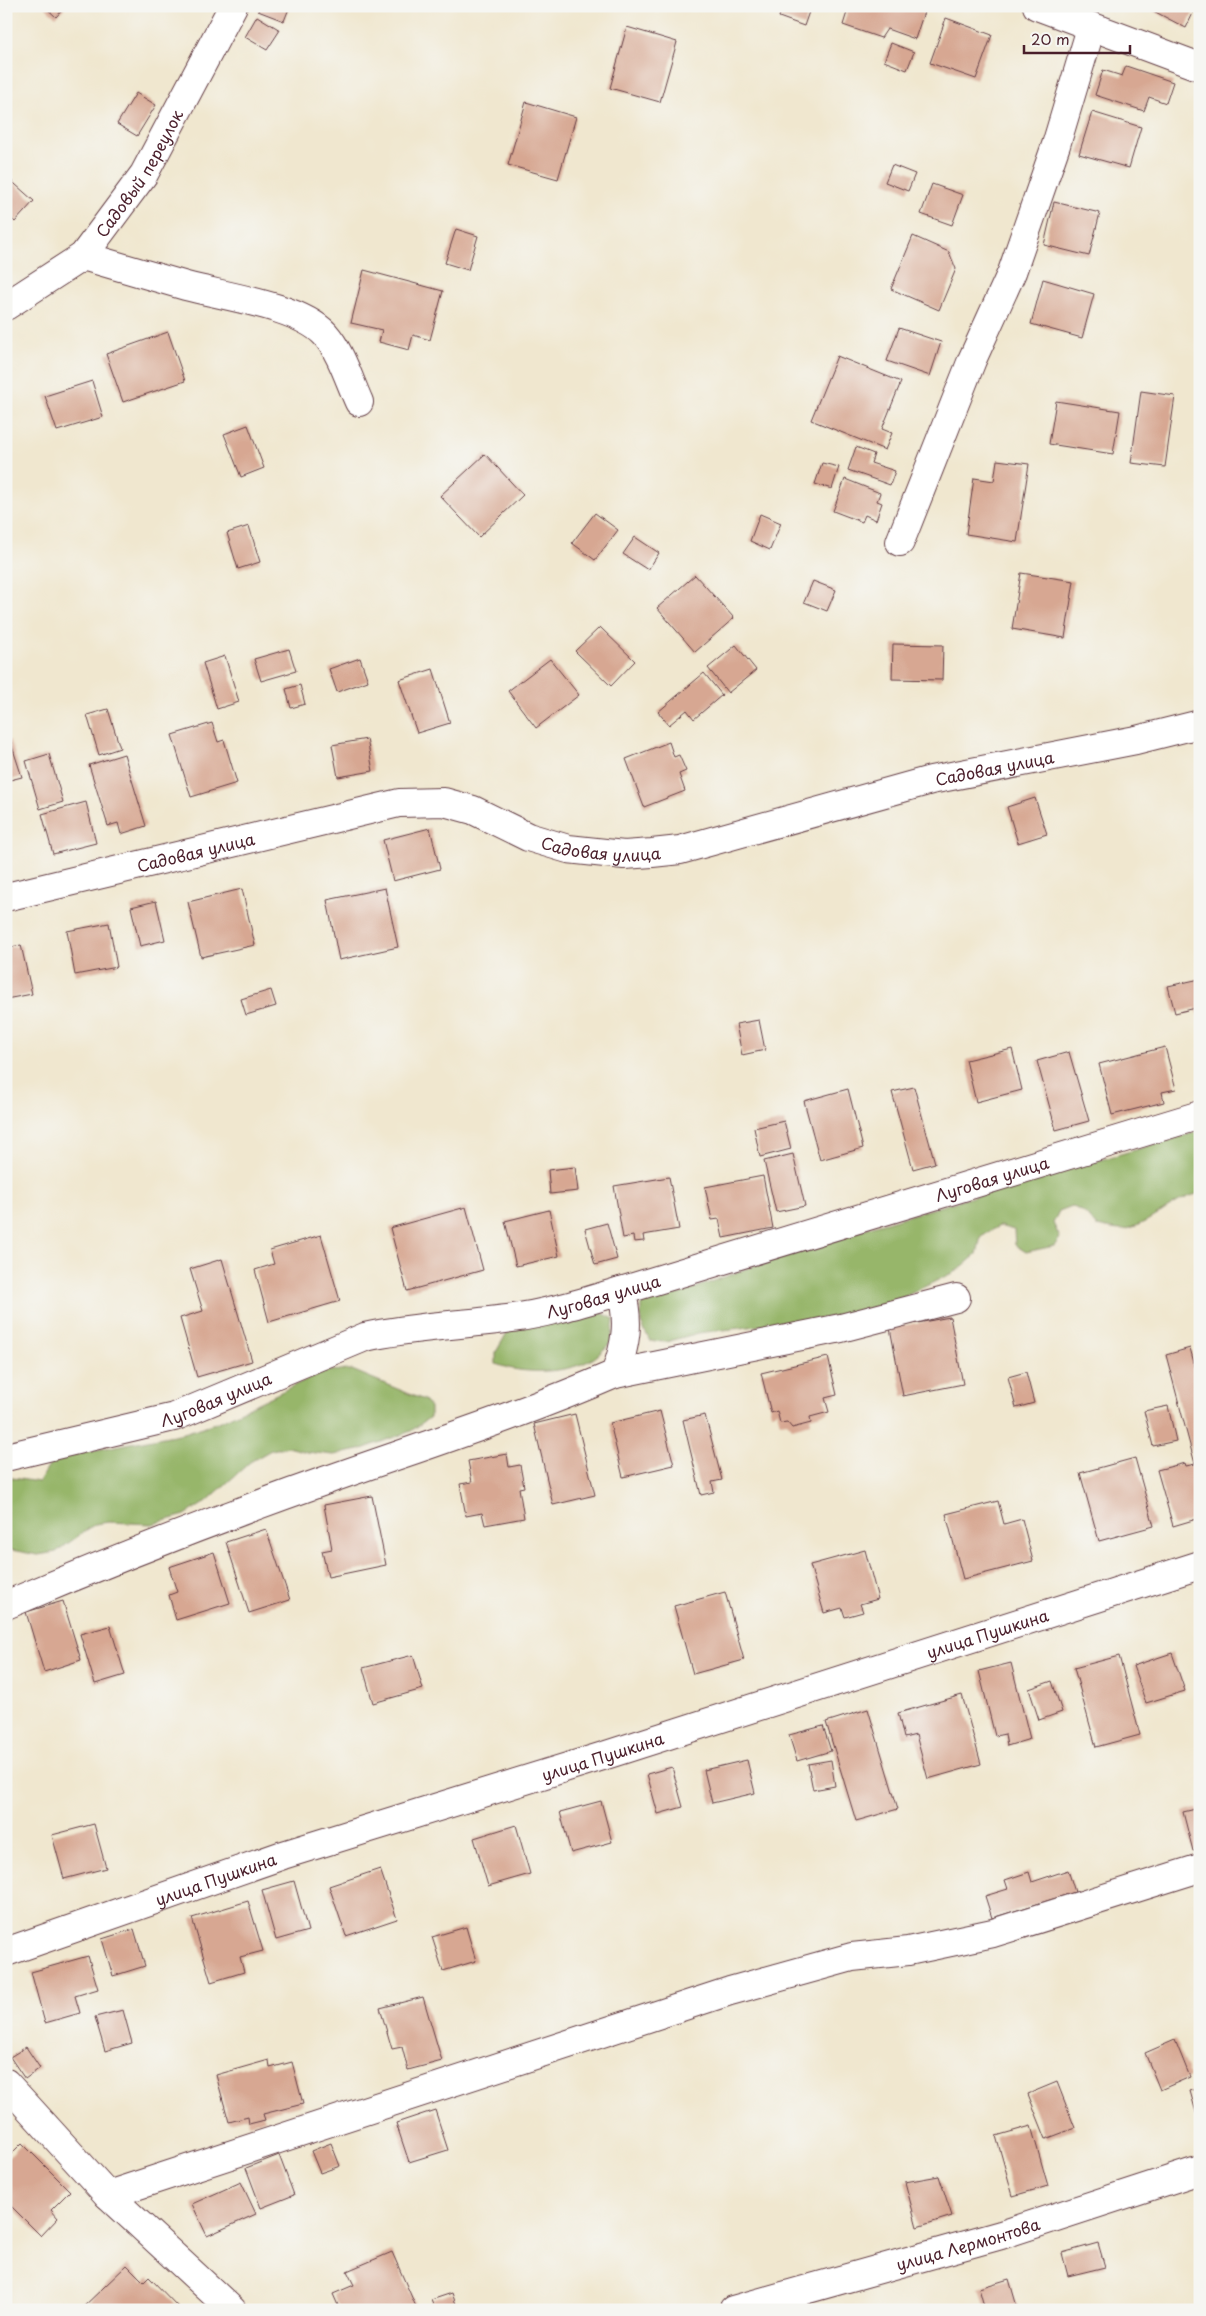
<svg xmlns="http://www.w3.org/2000/svg" width="1206" height="2316" font-family="'Playpen Sans',sans-serif">
	<style>
		.forest { fill: #97b66a; stroke: #706a4a }
		.building { fill: #d7a792 }
		.lines { fill: none; stroke-linecap: round; stroke-linejoin: round }
		.minor-casing { stroke: #633d44; stroke-width: 30 }
		.minor { stroke: #fff; stroke-width: 28 }
		.labels { text-anchor: middle; dominant-baseline: central; stroke-width: 4; stroke-linejoin: round; paint-order: stroke }
		.street-label { font-size: 16px; fill: #4a1f2b; stroke: #f6f6f2 }
	</style>
	<rect width="100%" height="100%" fill="#f6f6f2"/>
	<filter id="ink" filterUnits="userSpaceOnUse"><feTurbulence type="fractalNoise" baseFrequency=".02" numOctaves="2"/><feDisplacementMap in="SourceGraphic" scale="10" xChannelSelector="R" yChannelSelector="G"/><feConvolveMatrix kernelMatrix="1 2 1 2 8 2 1 2 1" color-interpolation-filters="sRGB"/></filter>
	<filter id="wash" filterUnits="userSpaceOnUse"><feTurbulence type="fractalNoise" baseFrequency=".0096" numOctaves="4" result="noise"/><feDisplacementMap in="SourceGraphic" scale="20" xChannelSelector="R" yChannelSelector="G"/><feGaussianBlur stdDeviation="1.12" result="paint"/><feColorMatrix in="noise" values="0 0 0 0 0 0 0 0 0 0 0 0 0 0 0 0 0 1.4 0 .05"/><feComposite in="paint" operator="in"/></filter>
	<g filter="url(#wash)">
		<rect width="100%" height="100%" fill="#f0e7cf"/>
		<g class="forest">
			<path d="M1200,1131V1193C1173,1199 1154,1222 1127,1229C1119,1232 1105,1227 1096,1226L1086,1214L1072,1206L1059,1211L1053,1223L1060,1238L1054,1246L1026,1252L1015,1245L1014,1230L999,1226L981,1236L977,1254L958,1270L896,1301L841,1316L698,1333L666,1342L650,1341L641,1323V1305L659,1294H680L766,1261L876,1225Z"/>
			<path d="M596,1310L614,1319L611,1342C606,1347 600,1354 594,1358C569,1374 522,1375 496,1364V1352L508,1331Z"/>
			<polygon points="352,1370 424,1400 430,1407 430,1417 411,1431 359,1450 334,1455 307,1452 288,1447 271,1450 250,1462 206,1502 185,1515 152,1524 109,1522 95,1524 56,1552 38,1555 6,1549 6,1477 39,1482 54,1458 184,1433 221,1421 324,1371"/>
		</g>
		<g id="blocks">
			<g class="building">
				<polygon points="44,6 66,6 56,17"/>
				<polygon points="260,6 290,6 284,21 258,11"/>
				<polygon points="783,6 811,6 804,26 779,17"/>
				<polygon points="849,6 926,6 915,39 887,29 881,38 843,25"/>
				<polygon points="1144,6 1190,6 1195,9 1186,28"/>
				<polygon points="257,16 280,30 267,50 245,37"/>
				<polygon points="946,18 992,35 976,79 930,63"/>
				<polygon points="627,27 677,42 660,102 610,88"/>
				<polygon points="891,43 914,52 907,70 884,61"/>
				<polygon points="1126,66 1173,82 1166,103 1149,97 1144,111 1095,95 1103,70 1122,76"/>
				<polygon points="136,93 156,105 137,136 117,124"/>
				<polygon points="526,102 576,117 558,179 508,165"/>
				<polygon points="1092,112 1141,127 1129,168 1079,154"/>
				<polygon points="892,165 915,174 908,191 885,182"/>
				<polygon points="6,176 34,201 15,222 6,214"/>
				<polygon points="932,184 963,195 952,225 921,214"/>
				<polygon points="1054,202 1100,213 1089,256 1044,245"/>
				<polygon points="456,229 478,236 468,270 445,263"/>
				<polygon points="913,236 949,252 956,269 939,310 891,289"/>
				<polygon points="364,270 443,291 430,340 413,335 409,350 379,342 382,330 351,323"/>
				<polygon points="1043,279 1094,294 1082,338 1031,324"/>
				<polygon points="899,328 941,342 930,376 887,361"/>
				<polygon points="168,332 185,381 123,402 106,354"/>
				<polygon points="837,356 901,382 882,429 892,433 885,450 811,420"/>
				<polygon points="92,381 103,417 57,431 45,396"/>
				<polygon points="1141,391 1175,396 1165,467 1131,463"/>
				<polygon points="1056,401 1120,411 1113,454 1049,444"/>
				<polygon points="248,425 264,468 241,477 224,434"/>
				<polygon points="856,447 874,454 871,463 895,471 890,485 848,470"/>
				<polygon points="485,454 523,495 479,537 440,496"/>
				<polygon points="997,460 1029,464 1017,542 966,534 974,478 994,481"/>
				<polygon points="822,463 839,467 832,489 815,484"/>
				<polygon points="845,479 880,493 877,501 882,503 876,520 865,515 862,522 833,511"/>
				<polygon points="595,513 618,530 595,560 572,543"/>
				<polygon points="760,514 781,523 770,550 750,541"/>
				<polygon points="249,526 260,562 238,569 227,533"/>
				<polygon points="635,537 659,553 648,570 623,554"/>
				<polygon points="1021,573 1074,581 1065,638 1012,629"/>
				<polygon points="695,575 734,618 695,652 657,608"/>
				<polygon points="813,581 836,590 827,611 804,602"/>
				<polygon points="600,627 635,661 611,686 575,651"/>
				<polygon points="893,644 943,645 942,680 892,679"/>
				<polygon points="736,645 756,670 728,693 708,668"/>
				<polygon points="289,649 296,671 261,681 254,659"/>
				<polygon points="225,656 239,702 217,709 203,663"/>
				<polygon points="360,658 368,681 337,692 329,669"/>
				<polygon points="550,659 579,695 536,728 508,691"/>
				<polygon points="433,669 450,723 417,733 399,680"/>
				<polygon points="704,673 722,695 694,719 687,710 669,725 658,712"/>
				<polygon points="300,685 305,704 291,708 286,689"/>
				<polygon points="108,709 120,748 99,755 87,715"/>
				<polygon points="212,723 218,742 224,740 237,783 191,797 172,735"/>
				<polygon points="367,739 373,771 338,777 332,745"/>
				<polygon points="10,740 22,777 6,781 6,741"/>
				<polygon points="669,742 674,757 679,755 686,771 679,774 685,791 644,807 626,759"/>
				<polygon points="49,754 63,802 40,809 26,761"/>
				<polygon points="124,754 146,826 121,834 118,823 108,826 89,765"/>
				<polygon points="1035,798 1047,834 1018,843 1007,807"/>
				<polygon points="86,802 96,843 53,854 42,814"/>
				<polygon points="430,828 440,869 393,881 383,840"/>
				<polygon points="385,888 398,947 339,960 327,900"/>
				<polygon points="242,889 255,945 201,957 188,902"/>
				<polygon points="156,901 165,940 140,946 131,907"/>
				<polygon points="109,923 117,967 75,975 67,931"/>
				<polygon points="21,945 32,994 6,999 6,948"/>
				<polygon points="1200,979 1200,1021 1196,1008 1175,1013 1168,986"/>
				<polygon points="271,990 276,1006 246,1015 241,999"/>
				<polygon points="759,1020 765,1050 742,1055 736,1024"/>
				<polygon points="1165,1047 1176,1089 1162,1092 1164,1102 1112,1115 1099,1064"/>
				<polygon points="1012,1049 1022,1090 976,1102 966,1060"/>
				<polygon points="1069,1052 1089,1121 1056,1130 1037,1061"/>
				<polygon points="914,1087 935,1163 913,1169 892,1092"/>
				<polygon points="848,1089 863,1148 820,1160 804,1101"/>
				<polygon points="784,1121 791,1149 760,1157 754,1128"/>
				<polygon points="793,1154 805,1206 776,1212 764,1161"/>
				<polygon points="575,1167 578,1191 550,1194 548,1170"/>
				<polygon points="763,1176 773,1228 723,1238 719,1219 712,1220 705,1187"/>
				<polygon points="669,1177 679,1229 643,1235 644,1241 634,1242 633,1236 623,1238 614,1186"/>
				<polygon points="466,1207 483,1270 407,1291 390,1228"/>
				<polygon points="549,1210 559,1256 516,1266 505,1221"/>
				<polygon points="607,1223 617,1259 595,1265 585,1229"/>
				<polygon points="321,1235 340,1301 269,1322 255,1270 274,1264 270,1250"/>
				<polygon points="222,1259 252,1361 197,1377 180,1318 203,1311 190,1269"/>
				<polygon points="950,1317 963,1384 903,1396 890,1328"/>
				<polygon points="1190,1348 1200,1385 1200,1518 1173,1526 1157,1470 1185,1463 1186,1466 1195,1464 1166,1355"/>
				<polygon points="828,1357 837,1395 825,1398 829,1412 810,1417 811,1423 792,1428 787,1422 780,1423 777,1411 771,1413 761,1373"/>
				<polygon points="1026,1372 1034,1403 1016,1408 1008,1377"/>
				<polygon points="1168,1406 1176,1441 1153,1446 1144,1411"/>
				<polygon points="660,1411 674,1465 623,1477 610,1423"/>
				<polygon points="575,1414 595,1495 553,1505 534,1424"/>
				<polygon points="705,1415 722,1480 712,1482 714,1492 701,1495 683,1420"/>
				<polygon points="507,1454 509,1467 520,1465 524,1487 519,1488 524,1518 485,1525 482,1513 466,1516 460,1484 472,1482 468,1461"/>
				<polygon points="1135,1458 1154,1526 1099,1541 1080,1473"/>
				<polygon points="372,1496 386,1565 328,1577 322,1551 332,1549 324,1505"/>
				<polygon points="998,1501 1004,1524 1022,1519 1033,1561 963,1579 946,1514"/>
				<polygon points="266,1529 290,1600 249,1613 226,1542"/>
				<polygon points="865,1550 878,1599 860,1604 863,1612 845,1617 842,1608 824,1613 810,1565"/>
				<polygon points="214,1552 230,1603 176,1620 169,1595 177,1592 169,1567"/>
				<polygon points="725,1592 744,1660 693,1674 674,1606"/>
				<polygon points="63,1601 81,1660 44,1672 26,1612"/>
				<polygon points="110,1626 125,1675 95,1684 80,1634"/>
				<polygon points="1172,1653 1185,1691 1146,1703 1133,1666"/>
				<polygon points="413,1655 423,1689 373,1703 363,1668"/>
				<polygon points="1119,1656 1140,1735 1096,1747 1074,1668"/>
				<polygon points="1011,1663 1030,1739 1007,1746 1005,1734 995,1736 979,1671"/>
				<polygon points="1052,1681 1062,1712 1039,1720 1029,1689"/>
				<polygon points="962,1695 981,1764 928,1779 916,1735 904,1738 898,1713"/>
				<polygon points="868,1709 898,1809 856,1821 826,1722"/>
				<polygon points="823,1726 831,1751 797,1761 789,1735"/>
				<polygon points="747,1760 755,1793 712,1803 704,1770"/>
				<polygon points="831,1760 835,1786 813,1790 808,1764"/>
				<polygon points="672,1767 683,1807 658,1814 647,1774"/>
				<polygon points="601,1801 612,1842 571,1853 560,1812"/>
				<polygon points="1200,1808 1200,1850 1193,1851 1183,1812"/>
				<polygon points="94,1824 106,1868 64,1879 52,1835"/>
				<polygon points="516,1825 530,1874 488,1886 474,1838"/>
				<polygon points="380,1869 397,1919 346,1936 329,1886"/>
				<polygon points="1068,1870 1075,1892 992,1918 985,1896 1008,1889 1005,1880 1029,1872 1032,1882"/>
				<polygon points="294,1881 308,1931 276,1940 262,1890"/>
				<polygon points="248,1901 263,1951 240,1957 244,1972 211,1982 192,1918"/>
				<polygon points="466,1927 476,1961 443,1971 432,1937"/>
				<polygon points="134,1929 145,1966 113,1976 102,1939"/>
				<polygon points="88,1956 98,1989 75,1996 80,2013 45,2023 31,1972"/>
				<polygon points="423,1997 442,2061 408,2070 402,2047 392,2049 380,2008"/>
				<polygon points="123,2010 132,2043 105,2051 95,2017"/>
				<polygon points="1175,2040 1190,2077 1160,2090 1145,2053"/>
				<polygon points="26,2047 40,2068 25,2079 10,2057"/>
				<polygon points="269,2060 270,2068 292,2062 303,2104 263,2114 265,2120 249,2124 248,2117 229,2122 216,2075"/>
				<polygon points="1057,2082 1075,2128 1046,2139 1028,2094"/>
				<polygon points="1200,2088 1200,2123 1199,2123 1190,2091"/>
				<polygon points="435,2110 448,2150 409,2162 396,2123"/>
				<polygon points="1031,2126 1048,2186 1013,2196 996,2136"/>
				<polygon points="22,2143 70,2191 51,2210 58,2218 41,2236 6,2201 6,2159"/>
				<polygon points="331,2143 340,2166 320,2173 311,2151"/>
				<polygon points="279,2155 294,2195 261,2208 246,2168"/>
				<polygon points="939,2176 952,2216 917,2227 905,2182"/>
				<polygon points="241,2182 256,2214 207,2236 192,2204"/>
				<polygon points="1098,2243 1105,2267 1068,2276 1062,2253"/>
				<polygon points="392,2252 417,2309 340,2310 333,2294 354,2285 347,2271"/>
				<polygon points="127,2265 144,2282 149,2277 181,2310 80,2310"/>
				<polygon points="1009,2279 1018,2310 985,2310 979,2288"/>
				<polygon points="452,2293 458,2310 435,2310 431,2300"/>
			</g>
		</g>
	</g>
	<g filter="url(#ink)">
		<use href="#blocks" fill-opacity="0" stroke="#633d44" stroke-width="1"/>
		<g class="lines">
			<defs>
				<g id="minor">
					<polyline points="1037,6 1200,67"/>
					<path d="M83,256C117,266 151,276 186,286C223,296 299,306 325,334C341,352 349,380 359,402"/>
					<path id="s1" d="M6,306L83,256L144,174L233,6"/>
					<polyline points="900,542 972,360 1012,272 1056,145 1091,28"/>
					<path id="s2" d="M6,897L399,803L444,802L473,810L528,837L568,849L624,855L652,853L680,850L931,780L1136,740L1200,724"/>
					<polyline points="615,1374 841,1328 956,1298"/>
					<path id="s3" d="M6,1457L174,1417L365,1337C414,1326 464,1325 513,1318C550,1313 586,1301 621,1291L1200,1115"/>
					<path d="M6,1605C112,1560 219,1518 327,1480C423,1446 521,1415 615,1374C626,1345 630,1321 621,1291"/>
					<path id="s4" d="M6,1952L283,1855L603,1756L1200,1565"/>
					<polyline points="6,2083 108,2195 232,2310"/>
					<polyline points="108,2195 730,1991 852,1957 908,1951 993,1933 1200,1868"/>
					<path id="s5" d="M733,2310L1001,2235L1200,2170"/>
				</g>
			</defs>
			<use href="#minor" class="minor-casing"/>
			<use href="#minor" class="minor"/>
		</g>
	</g>
	<g class="labels">
		<g class="street-label">
			<text stroke="none"><textPath href="#s1" startOffset="192">Садовый переулок</textPath></text>
			<text stroke="none"><textPath href="#s2" startOffset="1020">Садовая улица</textPath></text>
			<text stroke="none"><textPath href="#s2" startOffset="615">Садовая улица</textPath></text>
			<text stroke="none"><textPath href="#s2" startOffset="195">Садовая улица</textPath></text>
			<text stroke="none"><textPath href="#s3" startOffset="1028">Луговая улица</textPath></text>
			<text stroke="none"><textPath href="#s3" startOffset="622">Луговая улица</textPath></text>
			<text stroke="none"><textPath href="#s3" startOffset="218">Луговая улица</textPath></text>
			<text stroke="none"><textPath href="#s4" startOffset="1032">улица Пушкина</textPath></text>
			<text stroke="none"><textPath href="#s4" startOffset="628">улица Пушкина</textPath></text>
			<text stroke="none"><textPath href="#s4" startOffset="222">улица Пушкина</textPath></text>
			<text stroke="none"><textPath href="#s5" startOffset="244">улица Лермонтова</textPath></text>
		</g>
	</g>
	<rect width="1206" height="2316" fill="none" stroke="#f6f6f2" stroke-width="25"/>
	<path d="M1024 45v8h106v-8" fill="none" stroke="#4a1f2b" stroke-width="2.5"/>
	<text x="1031" y="45" font-size="15" fill="#4a1f2b" stroke="#f6f6f2" stroke-width="4" paint-order="stroke">20 m</text>
</svg>
